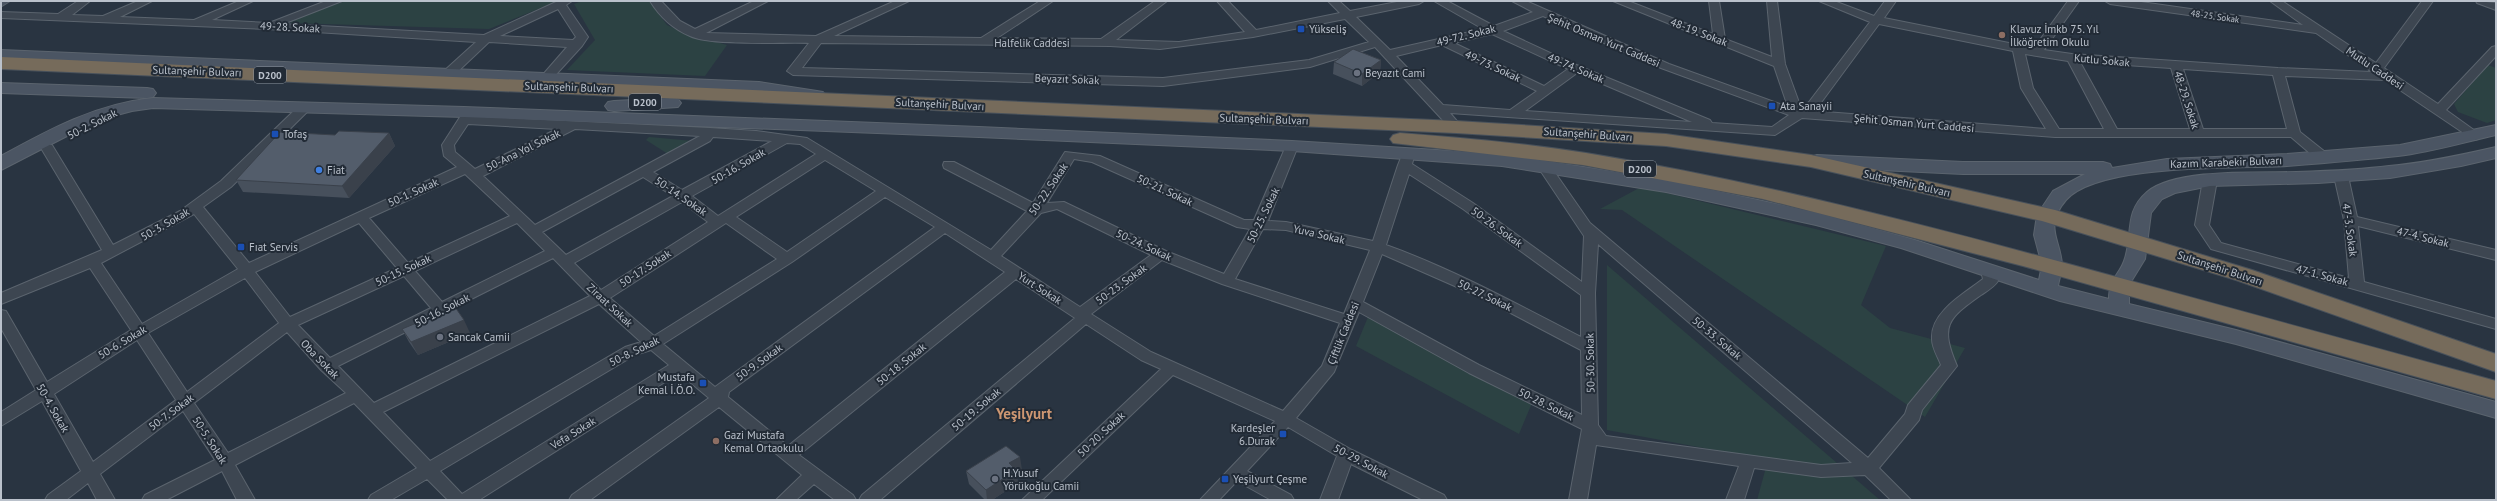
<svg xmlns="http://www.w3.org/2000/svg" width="2497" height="501" font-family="'PT Sans',sans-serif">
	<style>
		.green { fill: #2c4243 }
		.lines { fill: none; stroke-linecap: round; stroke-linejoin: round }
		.street-casing { stroke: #5b646e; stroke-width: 2 }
		.secondary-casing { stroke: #5b646e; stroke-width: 2 }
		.highway-casing { stroke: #48515b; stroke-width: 2 }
		.street { fill: #3d4651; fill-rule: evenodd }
		.secondary { fill: #4b5563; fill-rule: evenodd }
		.highway { fill: #766b5b; fill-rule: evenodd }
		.wall { fill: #47505c }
		.shaded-wall { fill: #3a414b }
		.building { fill: #535d6b; stroke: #3a414b }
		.transit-dot { fill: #1a4fb4; stroke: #222b36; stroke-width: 1.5 }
		.education-dot { fill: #8d6e63; stroke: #222b36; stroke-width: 1.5 }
		.worship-dot { fill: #6b7280; stroke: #222b36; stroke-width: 1.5 }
		.shop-dot { fill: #3f7fe0; stroke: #222b36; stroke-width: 1.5 }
		.labels { text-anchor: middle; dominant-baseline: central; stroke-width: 4; stroke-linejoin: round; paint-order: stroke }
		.far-street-label { font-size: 9px; fill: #bac1cb; stroke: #222b36 }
		.shield { fill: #222b36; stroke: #8c949e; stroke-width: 1 }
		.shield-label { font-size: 10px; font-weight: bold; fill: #bac1cb }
		.street-label { font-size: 11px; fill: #bac1cb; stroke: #222b36 }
		.poi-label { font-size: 11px; fill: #bac1cb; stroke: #222b36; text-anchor: start }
		.district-label { font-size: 15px; font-weight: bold; fill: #ce9772; stroke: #222b36 }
	</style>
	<rect width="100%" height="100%" fill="#293441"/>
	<g class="green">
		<polygon points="345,1 558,1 489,29 291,23 292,20"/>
		<polygon points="582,1 649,1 667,25 682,32 727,45 705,76 567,70 595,40 574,4"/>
		<polygon points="2488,65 2496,68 2496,120 2487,123 2458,112 2454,104"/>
		<polygon points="649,137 693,141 668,154 646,140"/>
		<polygon points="1641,187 1886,246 1861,305 1890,328 1965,348 1925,417 1622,210 1600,209"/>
		<polygon points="1607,265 1880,500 1757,500 1768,460 1607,430"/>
		<polygon points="1368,317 1532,403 1519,434 1356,346"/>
	</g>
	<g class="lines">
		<defs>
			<g id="street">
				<path d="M78,1H90L72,15L103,16L138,1H152L120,17L194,20L239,1H253L212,20L269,23L326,1H342L283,24L484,35L556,2L572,1L566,5L588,37L582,46L550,81L546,82L540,78L567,47L489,42L452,77L448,78L442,74L444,71L476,42L267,29L1,18V12L58,14ZM558,9L576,37L573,40L500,36Z"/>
				<path d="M650,1H661L680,21L695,29L754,1H768L706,33L816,36L895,1H909L834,36L981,38L1040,1H1053L997,38L1101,39L1155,1H1167L1116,40L1179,42L1245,32L1217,1H1228L1256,30L1340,13L1328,1H1339L1350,11L1402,1H1424L1419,4L1356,17L1390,50L1483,29L1434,1H1447L1494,26L1533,12L1512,1H1526L1669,64L1788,107L1774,66L1613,1H1628L1713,34L1709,1H1719L1725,39L1772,57L1767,1H1777L1785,64L1801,108L1809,102L1870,22L1819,1H1834L1874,16L1885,1H1896L1884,18L2034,48L2068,1H2079L2044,50L2072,54L2278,68L2372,72L2316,33L2110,4L2105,1H2134L2303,25L2270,1H2282L2376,63L2422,1H2433L2384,68L2438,104L2492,47L2496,46V56L2446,110L2478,133L2480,136L2478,139L2474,140L2385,80L2285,76L2300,132L2329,155L2330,158L2329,161H2319L2291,137H2055L1802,118L1775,135L1450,113L1462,127L1456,131L1452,130L1375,47L1310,67L1163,86L793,75L787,71L809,43C783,42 711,46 690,36C673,29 660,17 650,1ZM1543,16L1661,68L1789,115L1772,127L1712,123L1710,120L1574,64L1503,31ZM1345,19L1369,42L1309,60L1163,78L802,68L821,43L1110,46L1160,49L1253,37ZM1879,24L2013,51L2021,88L2046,129L1812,111L1817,108ZM1492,34L1568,69L1544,86L1454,43ZM1442,45L1537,91L1510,110L1443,105L1396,56ZM2025,54L2068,61L2104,129H2059L2033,88ZM2080,62L2171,68L2190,129H2117ZM2183,69L2273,75L2287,129H2203ZM1577,73L1692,122L1525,111Z"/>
				<polygon points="2476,1 2496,3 2496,10 2477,3"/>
				<path d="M304,104L308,105L310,108L308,111L231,187L203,207L249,263L457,167L444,156L442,145L460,117L464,116L710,128L756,131L807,138L991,250L1027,211L944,168L943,165L944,162H954L1033,203L1065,152L1100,156L1244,220H1254L1286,146L1292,142L1298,146L1268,221L1286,222L1373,241L1398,165L1404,150L1409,149L1415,153L1412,164L1473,203L1582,282L1584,236L1538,167L1544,163L1549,164L1590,223L1868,458L1905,414L1908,405L1941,365C1938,357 1932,348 1932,339C1930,312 1965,293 1983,279L1981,271L1983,268H1993L1998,281C1994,287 1987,291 1981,295C1947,319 1940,326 1957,366L1922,410L1919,420L1879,468L1911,500H1891L1865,475L1821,477L1754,468L1744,500H1726L1739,466L1596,445L1587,500H1569L1582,429L1469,373L1359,312L1334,372L1296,418L1352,450L1444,495L1447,500H1423L1351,464L1338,500H1320L1337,456L1288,427L1247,471L1291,495L1294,500H1271L1237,481L1219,500H1200L1275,421L1173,375L1042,500H1022L1161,369L1141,360L1086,324L880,500H859L862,495L1075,318L1016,279L799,455L853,495L856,500H835L814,484L796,500H776L802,475L719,407L590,500H569L572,495L709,398L679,373L479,500H448L427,479L391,500H368L371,495L417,468L354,403L235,465L255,500H237L222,471L166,500H142L145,495L215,460L183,411L100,474L115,500H97L88,483L66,500H45L48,495L81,471L42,401L1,426V412L36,390L1,328V310L6,311L47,382L131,330L90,268L1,304V293L102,250L41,148L47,144L52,145L113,245L180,211L221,181L300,105ZM468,124L557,129L475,169L455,152L454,145ZM575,129L700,136L535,225L483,176ZM713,137L772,141L682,190L653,172L710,141ZM787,143L800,144L816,154L718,216L692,196ZM1074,159L1092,162L1237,227L1250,229L1224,274L1166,251L1064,202L1047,203ZM825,160L876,191L787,252L736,217ZM465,174L510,216L408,263L369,218ZM1409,174L1463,209L1581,295V337C1517,304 1453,269 1386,245ZM643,177L673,196L566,255L542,232ZM885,197L935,227L715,387L663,344L792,262ZM682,202L708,222L601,290L574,263ZM1057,209L1151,255L1080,307L1001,256L1041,213ZM194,214L238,269L142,324L101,263ZM359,223L397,268L290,317L255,272ZM517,223L545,251L442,302L415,271ZM726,223L777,259L654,336L610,298ZM1263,229L1286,230L1370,250L1344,314L1235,279ZM945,233L1005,272L788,446L728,397L729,392ZM1598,244L1852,463L1821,465L1606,436L1598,425L1595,293ZM1382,254L1482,298L1581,350L1582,415L1479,365L1363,302ZM553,258L590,296L374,403L338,366ZM1162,260L1222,284L1340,323L1322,366L1283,411L1151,352L1091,314ZM404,276L431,308L330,358L298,325ZM245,278L279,323L187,392L148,333ZM599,304L641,342L625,347L430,461L383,412ZM287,332L321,370L346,393L228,453L194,403ZM137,340L176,400L93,462L54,394ZM651,350L669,365L462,494L440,471L635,355Z"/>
				<polygon points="2341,172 2348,176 2357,217 2496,250 2496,260 2358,226 2364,282 2496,319 2496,329 2211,249 2195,225 2203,180 2205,177 2215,177 2217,180 2209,225 2221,243 2349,278 2344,220 2334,176"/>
			</g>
			<g id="secondary">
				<polygon points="1,1 10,1 2,6"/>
				<polygon points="1,50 759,82 817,91 823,92 826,96 823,100 817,101 759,92 1,60"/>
				<polygon points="1,83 147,88 153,89 156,93 153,97 147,98 1,93"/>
				<path d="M153,98L464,107L979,127L1292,141L1502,154L1666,180L1818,213L1915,240L2039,280L2042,265L2034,235L2037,215L2053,191L2085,174H1963L1817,167L1810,165L1808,161L1810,157L1817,155L1963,162H2103L2110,164L2112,168L2167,159L2287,154L2400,145L2496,125V135C2464,142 2431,152 2398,156C2361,160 2324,163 2287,166C2237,169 2099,163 2066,200C2043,227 2061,240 2062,265C2062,272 2059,279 2058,286L2109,299C2109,276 2120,276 2125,258C2133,233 2124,212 2147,192C2175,168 2259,173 2296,172C2327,171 2358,170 2389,166C2425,163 2461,155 2496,147V158L2461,166L2390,178L2318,183L2210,186L2175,193L2162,199L2151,213L2145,259L2129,285V304L2236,330L2496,402V418L2236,344L2060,301L1901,248L1816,225L1666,192L1502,166L1292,151L979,137L464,117L153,108L132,111L98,120L1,170V156C50,129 96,104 153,98Z"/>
				<polygon points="672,98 678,99 681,103 678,107 614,111 608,110 605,106 608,102 614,101"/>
			</g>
			<g id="highway">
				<polygon points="1,57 1456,121 1666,134 1811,155 2055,210 2252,270 2496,354 2496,372 2236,280 2042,221 1811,167 1666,146 1456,133 1,69"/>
				<path d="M1400,133C1462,138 1524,143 1586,153C1751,180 1914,222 2076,266C2216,304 2356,342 2496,381V399L2023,266L1763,199L1583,165L1393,143L1390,139L1393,135Z"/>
			</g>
		</defs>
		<use href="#street" class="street-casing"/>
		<use href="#secondary" class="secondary-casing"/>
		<use href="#highway" class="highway-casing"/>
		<use href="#street" class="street"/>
		<use href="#secondary" class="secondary"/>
		<use href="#highway" class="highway"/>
	</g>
	<g class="wall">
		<polygon points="1381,60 1380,72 1362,86 1333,74 1334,62"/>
		<polygon points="389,133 395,146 349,198 243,192 236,180 335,135"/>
		<polygon points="402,329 470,333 418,355 409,342"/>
		<polygon points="1022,470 1016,473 1018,483 992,500 985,500 969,484 966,471"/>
	</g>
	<g class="shaded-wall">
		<polygon points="1381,60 1380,72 1362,86 1362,74"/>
		<polygon points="389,133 395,146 349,198 342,186"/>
		<polygon points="464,320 470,333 418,355 411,342"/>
		<polygon points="1020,457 1022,470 1016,473 1018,483 992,500 987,500 986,490 1009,463"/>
	</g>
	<g class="building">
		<polygon points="1353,49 1381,60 1362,74 1334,62"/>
		<polygon points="339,131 389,133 342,186 236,180 280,132 335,135"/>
		<polygon points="455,307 464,320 411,342 402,329"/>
		<polygon points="1006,446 1020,457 1009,463 1016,470 986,490 966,471"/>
	</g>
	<g class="transit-dot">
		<rect x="1297" y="25" width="8" height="8" rx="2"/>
		<rect x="1768" y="102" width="8" height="8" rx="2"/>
		<rect x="271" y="130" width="8" height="8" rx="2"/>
		<rect x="237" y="243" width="8" height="8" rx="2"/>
		<rect x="699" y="379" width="8" height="8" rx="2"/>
		<rect x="1279" y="430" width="8" height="8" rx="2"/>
		<rect x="1221" y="475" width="8" height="8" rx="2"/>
	</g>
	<g class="education-dot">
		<circle cx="2002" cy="35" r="4"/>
		<circle cx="716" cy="441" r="4"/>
	</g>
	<g class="worship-dot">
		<circle cx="1357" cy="73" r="4"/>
		<circle cx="440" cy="337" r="4"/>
		<circle cx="995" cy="479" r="4"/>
	</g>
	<circle class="shop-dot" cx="319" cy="170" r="4"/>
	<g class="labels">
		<g class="far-street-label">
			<text transform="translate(2215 16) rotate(8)">48-25. Sokak</text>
		</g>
		<g class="shield">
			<rect x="254" y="67" width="32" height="16" rx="3"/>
			<rect x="629" y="94" width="32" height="16" rx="3"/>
			<rect x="1624" y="161" width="32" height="16" rx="3"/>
		</g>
		<g class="shield-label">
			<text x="270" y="75">D200</text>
			<text x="645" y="102">D200</text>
			<text x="1640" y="169">D200</text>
		</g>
		<g class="street-label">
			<text transform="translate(290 27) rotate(3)">49-28. Sokak</text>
			<text transform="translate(1699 32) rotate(21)">48-19. Sokak</text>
			<text transform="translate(1466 35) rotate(-14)">49-72. Sokak</text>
			<text transform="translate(1604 40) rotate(23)">Şehit Osman Yurt Caddesi</text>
			<text x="1032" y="43">Halfelik Caddesi</text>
			<text transform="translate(2102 60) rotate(5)">Kutlu Sokak</text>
			<text transform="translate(1493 66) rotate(25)">49-73. Sokak</text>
			<text transform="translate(1576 68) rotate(23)">49-74. Sokak</text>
			<text transform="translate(2375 68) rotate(34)">Mutlu Caddesi</text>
			<text transform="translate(197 71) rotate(2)">Sultanşehir Bulvarı</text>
			<text transform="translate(1067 79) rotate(2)">Beyazıt Sokak</text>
			<text transform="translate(569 87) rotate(2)">Sultanşehir Bulvarı</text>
			<text transform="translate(2187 100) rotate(72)">48-29. Sokak</text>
			<text transform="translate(940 104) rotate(3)">Sultanşehir Bulvarı</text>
			<text transform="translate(1264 119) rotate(2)">Sultanşehir Bulvarı</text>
			<text transform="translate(1914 123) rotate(5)">Şehit Osman Yurt Caddesi</text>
			<text transform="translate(92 124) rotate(-27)">50-2. Sokak</text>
			<text transform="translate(1588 134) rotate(4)">Sultanşehir Bulvarı</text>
			<text transform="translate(523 150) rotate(-26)">50-Ana Yol Sokak</text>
			<text transform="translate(2226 162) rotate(-2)">Kazım Karabekir Bulvarı</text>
			<text transform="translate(738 166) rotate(-30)">50-16. Sokak</text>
			<text transform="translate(1907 183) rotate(13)">Sultanşehir Bulvarı</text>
			<text transform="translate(1048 189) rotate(-56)">50-22. Sokak</text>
			<text transform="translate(1165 190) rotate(25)">50-21. Sokak</text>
			<text transform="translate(413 192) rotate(-24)">50-1. Sokak</text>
			<text transform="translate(681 196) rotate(34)">50-14. Sokak</text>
			<text transform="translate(1263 215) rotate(-64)">50-25. Sokak</text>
			<text transform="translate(165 224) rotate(-30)">50-3. Sokak</text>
			<text transform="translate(1497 227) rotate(36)">50-26. Sokak</text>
			<text transform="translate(2350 230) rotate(82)">47-3. Sokak</text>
			<text transform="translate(1319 234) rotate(13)">Yuva Sokak</text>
			<text transform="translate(2423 237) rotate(14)">47-4. Sokak</text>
			<text transform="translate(1144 245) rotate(25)">50-24. Sokak</text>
			<text transform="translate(645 268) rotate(-33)">50-17. Sokak</text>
			<text transform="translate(2220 268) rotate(18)">Sultanşehir Bulvarı</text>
			<text transform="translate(403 270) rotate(-25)">50-15. Sokak</text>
			<text transform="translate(2322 275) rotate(15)">47-1. Sokak</text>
			<text transform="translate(1121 284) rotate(-36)">50-23. Sokak</text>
			<text transform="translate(1040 288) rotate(33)">Yurt Sokak</text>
			<text transform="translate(1485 295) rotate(26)">50-27. Sokak</text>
			<text transform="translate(610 305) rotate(43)">Ziraat Sokak</text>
			<text transform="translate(442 310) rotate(-27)">50-16. Sokak</text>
			<text transform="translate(1343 333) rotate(-68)">Çiftlik Caddesi</text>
			<text transform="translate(1717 338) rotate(40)">50-33. Sokak</text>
			<text transform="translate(122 342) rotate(-31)">50-6. Sokak</text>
			<text transform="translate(634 351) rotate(-26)">50-8. Sokak</text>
			<text transform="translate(320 359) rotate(46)">Oba Sokak</text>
			<text transform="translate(759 362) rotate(-36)">50-9. Sokak</text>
			<text transform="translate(1590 363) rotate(-91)">50-30. Sokak</text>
			<text transform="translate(901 364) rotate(-39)">50-18. Sokak</text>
			<text transform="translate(1546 404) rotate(26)">50-28. Sokak</text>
			<text transform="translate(53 408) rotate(60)">50-4. Sokak</text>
			<text transform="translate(976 409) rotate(-40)">50-19. Sokak</text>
			<text transform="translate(171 412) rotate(-37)">50-7. Sokak</text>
			<text transform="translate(573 433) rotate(-32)">Vefa Sokak</text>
			<text transform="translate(1101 434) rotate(-43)">50-20. Sokak</text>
			<text transform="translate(210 440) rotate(57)">50-5. Sokak</text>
			<text transform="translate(1361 461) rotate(28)">50-29. Sokak</text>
		</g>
		<g class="poi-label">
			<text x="1309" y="29">Yükseliş</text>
			<text x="2010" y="29">Klavuz İmkb 75. Yıl<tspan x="2010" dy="13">İlköğretim Okulu</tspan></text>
			<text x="1365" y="73">Beyazıt Cami</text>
			<text x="1780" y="106">Ata Sanayii</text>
			<text x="283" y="134">Tofaş</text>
			<text x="327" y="170">Fiat</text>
			<text x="249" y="247">Fıat Servis</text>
			<text x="448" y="337">Sancak Camii</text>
			<text x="695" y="377" text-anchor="end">Mustafa<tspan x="695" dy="13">Kemal İ.Ö.O.</tspan></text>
			<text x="1275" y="428" text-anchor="end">Kardeşler<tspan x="1275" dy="13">6.Durak</tspan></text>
			<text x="724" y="435">Gazi Mustafa<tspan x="724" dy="13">Kemal Ortaokulu</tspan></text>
			<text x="1003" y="473">H.Yusuf<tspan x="1003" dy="13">Yörükoğlu Camii</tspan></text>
			<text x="1233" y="479">Yeşilyurt Çeşme</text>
		</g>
		<g class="district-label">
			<text x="1024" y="413">Yeşilyurt</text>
		</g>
	</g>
	<rect width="2497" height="501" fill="none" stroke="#bac1cb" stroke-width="4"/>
</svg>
